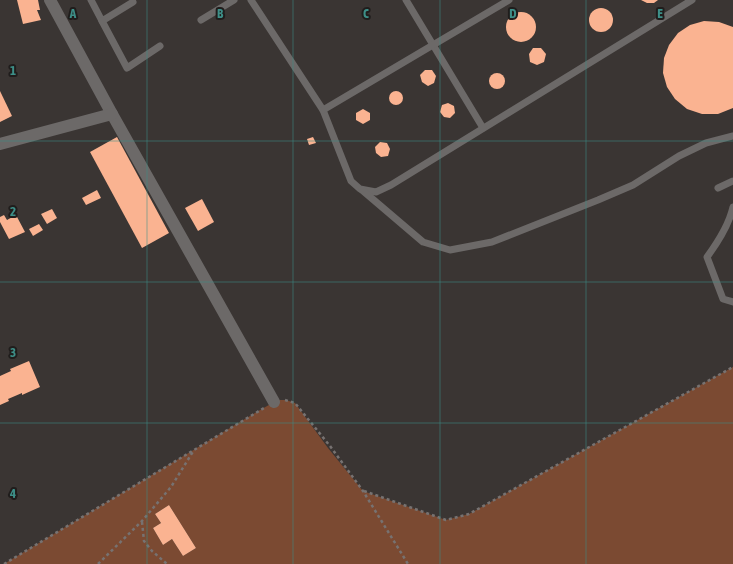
<svg xmlns="http://www.w3.org/2000/svg" width="733" height="564" font-family="'Asap Condensed',sans-serif">
	<style>
		.green { fill: #7b4a32; fill-rule: evenodd }
		.building { fill: #fab391 }
		.lines { fill: none; stroke-linecap: round; stroke-linejoin: round }
		.path { stroke: #777271; stroke-width: 2.5; stroke-dasharray: 3 3; stroke-linecap: butt }
		.lane { stroke: #6c6968; stroke-width: 7 }
		.street { stroke: #6c6968; stroke-width: 12 }
		.grid { fill: none; stroke: #3d8f88; stroke-width: 1; stroke-opacity: 0.55 }
		.grid-label { font-size: 13px; text-anchor: middle; font-weight: bold; fill: #3d8f88; stroke: #201d1c; stroke-width: 4; stroke-linejoin: round; paint-order: stroke }
	</style>
	<rect width="100%" height="100%" fill="#3a3533"/>
	<path class="green" d="M733,367V564H4L255,413L274,402L280,400H286L295,403L328,448L363,491L446,520L469,514ZM169,505L196,548L183,556L172,539L163,545L153,528L161,523L155,514Z"/>
	<g class="building">
		<polygon points="17,0 38,0 40,10 37,10 41,20 23,24"/>
		<polygon points="641,0 658,0 654,3 647,3"/>
		<circle cx="601" cy="20" r="12"/>
		<circle cx="521" cy="27" r="15"/>
		<polygon points="704,21 719,22 733,27 733,108 718,114 702,114 687,109 675,99 667,87 663,73 664,58 669,45 678,33 690,25"/>
		<polygon points="533,48 541,48 546,54 544,62 537,65 530,62 529,54"/>
		<polygon points="425,70 432,70 436,76 434,83 428,86 422,82 420,75"/>
		<circle cx="497" cy="81" r="8"/>
		<circle cx="396" cy="98" r="7"/>
		<polygon points="0,91 12,116 0,122"/>
		<polygon points="448,103 454,106 455,113 450,118 444,117 440,112 442,105"/>
		<polygon points="363,109 370,113 370,120 363,124 356,120 356,113"/>
		<polygon points="117,137 169,233 142,248 90,152"/>
		<polygon points="313,137 316,143 309,145 307,139"/>
		<polygon points="380,142 387,143 390,149 388,156 381,157 376,153 375,147"/>
		<polygon points="97,190 101,198 86,205 82,198"/>
		<polygon points="202,199 214,222 198,231 185,208"/>
		<polygon points="52,209 57,218 47,224 41,214"/>
		<polygon points="4,215 7,220 16,215 25,232 9,239 0,222 0,217"/>
		<polygon points="39,224 43,230 33,236 29,229"/>
		<polygon points="29,361 40,387 22,395 22,393 8,399 9,401 0,405 0,376 11,371 10,369"/>
		<polygon points="169,505 196,548 183,556 172,539 163,545 153,528 161,523 155,514"/>
	</g>
	<g class="lines">
		<g class="path">
			<polyline points="285,400 295,403 330,446 363,491 408,564"/>
			<polyline points="364,491 446,520 469,514 733,367"/>
			<polyline points="142,522 144,541 152,551 167,564"/>
			<polyline points="4,564 264,408"/>
			<polyline points="98,564 142,521 171,487 194,450"/>
		</g>
		<g class="lane">
			<polyline points="91,0 102,21 133,2"/>
			<polyline points="251,0 323,110 351,181 360,189 376,192 391,185 692,0"/>
			<polyline points="406,0 483,128"/>
			<polyline points="201,20 234,0"/>
			<polyline points="102,21 127,68 160,46"/>
			<polyline points="323,110 509,0"/>
			<polyline points="718,188 733,181"/>
			<polyline points="362,190 423,242 450,250 492,242 598,200 633,185 679,156 706,143 733,136"/>
			<path d="M733,207C729,225 718,242 707,257L723,299L733,302"/>
		</g>
		<g class="street">
			<polyline points="50,0 112,114 274,402"/>
			<polyline points="0,144 112,114"/>
		</g>
	</g>
	<path class="grid" d="M147,0V564M293,0V564M440,0V564M586,0V564M0,141H733M0,282H733M0,423H733"/>
	<g class="grid-label">
		<text x="73" y="18">A</text>
		<text x="220" y="18">B</text>
		<text x="366" y="18">C</text>
		<text x="513" y="18">D</text>
		<text x="660" y="18">E</text>
		<text x="13" y="75">1</text>
		<text x="13" y="216">2</text>
		<text x="13" y="357">3</text>
		<text x="13" y="498">4</text>
	</g>
</svg>
